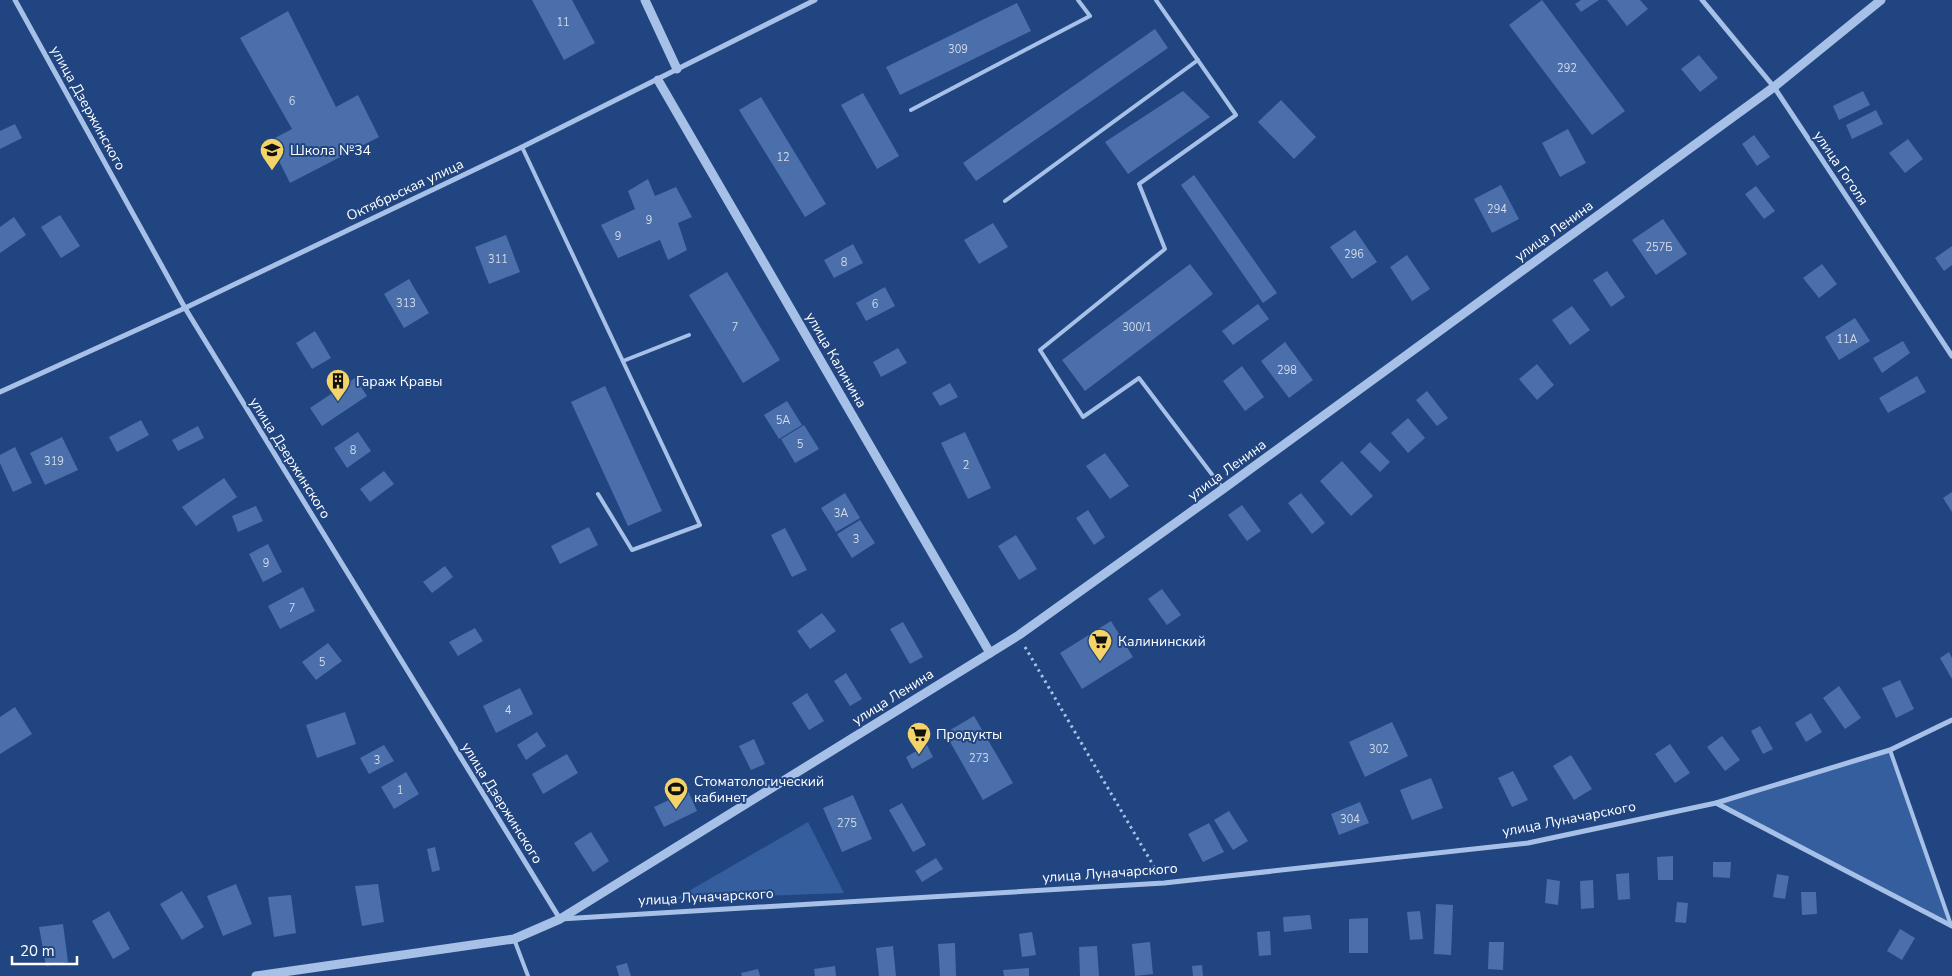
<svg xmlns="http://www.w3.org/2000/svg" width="1952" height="976" font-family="'Nunito Sans',sans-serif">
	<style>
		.green { fill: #355e9e }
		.building { fill: #4a6faa }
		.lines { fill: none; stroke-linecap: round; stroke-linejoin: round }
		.path { stroke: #a7c0e7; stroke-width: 3; stroke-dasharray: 2.5 4; stroke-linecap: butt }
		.service { stroke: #a7c0e7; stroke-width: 4 }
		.minor { stroke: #a7c0e7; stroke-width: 5 }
		.tertiary { stroke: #a7c0e7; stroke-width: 9 }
		.labels { text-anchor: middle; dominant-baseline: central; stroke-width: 4; stroke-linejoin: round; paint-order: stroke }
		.number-label { font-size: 11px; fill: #d2dbea }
		.street-label { font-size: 14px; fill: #fff; stroke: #214580 }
		.poi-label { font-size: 14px; fill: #fff; stroke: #214580; text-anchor: start }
	</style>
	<rect width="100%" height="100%" fill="#214580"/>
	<g class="green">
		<polygon points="1890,750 1951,925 1716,803"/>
		<polygon points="808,822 844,893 675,899"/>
	</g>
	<g class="building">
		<polygon points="532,0 572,0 595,43 564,60"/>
		<polygon points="1542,0 1625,111 1592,135 1509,25"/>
		<polygon points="1581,0 1599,0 1581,12 1575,4"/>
		<polygon points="1607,0 1640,0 1648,9 1627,26"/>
		<polygon points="1017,3 1031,31 900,95 886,67"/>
		<polygon points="288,11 336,107 358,95 379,137 290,183 269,141 292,129 240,38"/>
		<polygon points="1155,29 1168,48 976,181 963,163"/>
		<polygon points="1699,55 1718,78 1700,92 1681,69"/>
		<polygon points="1183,91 1210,117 1128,174 1105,142"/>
		<polygon points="1863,91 1870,105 1839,120 1833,106"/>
		<polygon points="863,93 899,156 877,169 841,105"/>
		<polygon points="761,97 826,204 805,217 739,110"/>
		<polygon points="1281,100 1316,137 1294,159 1258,122"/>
		<polygon points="1876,110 1883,124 1852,139 1846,125"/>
		<polygon points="15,124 22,138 0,149 0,131"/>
		<polygon points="1568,129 1586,163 1560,177 1542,143"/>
		<polygon points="1754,135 1770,157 1757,166 1742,144"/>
		<polygon points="1908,139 1923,159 1905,173 1889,153"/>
		<polygon points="1194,175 1277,293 1263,303 1181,185"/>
		<polygon points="648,179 655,196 676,187 692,217 678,223 687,250 668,260 660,240 618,258 601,225 635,209 628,191"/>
		<polygon points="1501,185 1519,219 1492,233 1474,199"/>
		<polygon points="1756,186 1775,211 1764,219 1745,194"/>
		<polygon points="60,215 80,246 61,258 41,227"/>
		<polygon points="14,217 26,235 0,253 0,227"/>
		<polygon points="1663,219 1687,254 1656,275 1632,240"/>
		<polygon points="993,223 1008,247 979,264 964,240"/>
		<polygon points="1355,230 1377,262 1352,279 1330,247"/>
		<polygon points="506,235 520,272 489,284 475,247"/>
		<polygon points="853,244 863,263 834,278 824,260"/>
		<polygon points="1952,246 1952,265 1944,271 1935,258"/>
		<polygon points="1407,255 1430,289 1412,301 1390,267"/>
		<polygon points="1190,264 1213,294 1085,391 1062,360"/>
		<polygon points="1822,264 1837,284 1819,298 1803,278"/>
		<polygon points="1607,271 1625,297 1611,307 1593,280"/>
		<polygon points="727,272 780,360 743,383 689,295"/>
		<polygon points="409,279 429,313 404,328 384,294"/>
		<polygon points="885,287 895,306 866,321 856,303"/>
		<polygon points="1258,304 1269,319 1233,345 1222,331"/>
		<polygon points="1572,306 1590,330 1570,345 1552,320"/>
		<polygon points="1855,318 1870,341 1839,360 1825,337"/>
		<polygon points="315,331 331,358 312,369 296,343"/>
		<polygon points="1903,341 1910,353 1882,373 1873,358"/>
		<polygon points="1285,342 1313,380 1289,398 1261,361"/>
		<polygon points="898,348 907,363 881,377 873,362"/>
		<polygon points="1537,364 1554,385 1537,400 1519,379"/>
		<polygon points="1242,366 1264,397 1245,411 1223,381"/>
		<polygon points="1917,376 1926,392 1888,413 1879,398"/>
		<polygon points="355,378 367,396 322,426 310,408"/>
		<polygon points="950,383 958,397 940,406 932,393"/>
		<polygon points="605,386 662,511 628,526 571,402"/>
		<polygon points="1427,391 1448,418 1437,426 1416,400"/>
		<polygon points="787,401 802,425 779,439 764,415"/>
		<polygon points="1408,418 1425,438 1408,453 1391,433"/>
		<polygon points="141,420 149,435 117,452 109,437"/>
		<polygon points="804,425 819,449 795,463 781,439"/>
		<polygon points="198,426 204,438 178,451 172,440"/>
		<polygon points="358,432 371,451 347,468 334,448"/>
		<polygon points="965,432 991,488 968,499 941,443"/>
		<polygon points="62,437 78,470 45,485 30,453"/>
		<polygon points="1370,442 1390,462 1380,472 1360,452"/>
		<polygon points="15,447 32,483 13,492 0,463 0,455"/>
		<polygon points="1105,453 1129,486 1110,499 1086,466"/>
		<polygon points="1342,461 1373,496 1351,516 1320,481"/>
		<polygon points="384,471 394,484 370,502 360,489"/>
		<polygon points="224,478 237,497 196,526 182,507"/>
		<polygon points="1952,492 1952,512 1943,498"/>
		<polygon points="845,493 860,518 836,532 821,508"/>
		<polygon points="1301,493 1325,523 1312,534 1288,503"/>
		<polygon points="1242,505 1261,531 1247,541 1228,515"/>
		<polygon points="256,506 263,521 238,532 232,516"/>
		<polygon points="1088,510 1105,537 1094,545 1076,518"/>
		<polygon points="860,520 875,543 852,558 837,534"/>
		<polygon points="589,527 598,545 560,564 551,546"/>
		<polygon points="785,528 807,570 792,577 771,535"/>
		<polygon points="1016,535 1037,569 1019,580 998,546"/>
		<polygon points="268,544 282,572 263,582 249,554"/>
		<polygon points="445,566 453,577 432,593 423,582"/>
		<polygon points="303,587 315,611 280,629 268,606"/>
		<polygon points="1162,589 1181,615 1167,625 1148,599"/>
		<polygon points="822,613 836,631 810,649 797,631"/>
		<polygon points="1111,621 1133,657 1082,689 1060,653"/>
		<polygon points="903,622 923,657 910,664 890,629"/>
		<polygon points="475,628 483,641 458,656 449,642"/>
		<polygon points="328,643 342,661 316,680 302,662"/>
		<polygon points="1949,652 1952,658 1952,679 1940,658"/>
		<polygon points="846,673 862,699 850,706 834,681"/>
		<polygon points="1900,680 1914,709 1896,718 1882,688"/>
		<polygon points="1839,686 1861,718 1845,729 1823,698"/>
		<polygon points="520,688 533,714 496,733 483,706"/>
		<polygon points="807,693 824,721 809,730 792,703"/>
		<polygon points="15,707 32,734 0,754 0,717"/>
		<polygon points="345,712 356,744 317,758 306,725"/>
		<polygon points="1811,713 1822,732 1806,742 1795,723"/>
		<polygon points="974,716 1013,783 983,800 945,733"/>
		<polygon points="1392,722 1408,756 1365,777 1349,742"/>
		<polygon points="1760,726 1773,749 1763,754 1751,731"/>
		<polygon points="537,732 546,746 526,760 517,745"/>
		<polygon points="1722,736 1740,760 1725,771 1707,747"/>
		<polygon points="754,739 765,764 751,770 739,746"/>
		<polygon points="1670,744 1690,773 1675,783 1655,754"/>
		<polygon points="384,745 394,761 369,774 360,758"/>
		<polygon points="927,745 933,757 912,769 906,757"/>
		<polygon points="567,754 578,773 543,794 532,774"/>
		<polygon points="1571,755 1592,789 1574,800 1553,766"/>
		<polygon points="1513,771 1528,800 1512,807 1498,778"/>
		<polygon points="406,772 419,794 394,809 381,787"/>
		<polygon points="1431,778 1443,808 1412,820 1400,790"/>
		<polygon points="688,791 697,811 664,827 654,807"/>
		<polygon points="853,795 872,839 842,852 823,808"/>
		<polygon points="1360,802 1369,823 1339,835 1331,814"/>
		<polygon points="902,803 926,845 913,852 889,810"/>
		<polygon points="1229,811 1248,841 1233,850 1214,820"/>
		<polygon points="1209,823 1224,852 1203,862 1188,834"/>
		<polygon points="591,832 609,861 593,872 574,843"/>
		<polygon points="435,847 440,870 432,872 427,849"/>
		<polygon points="1673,856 1673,880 1658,880 1657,857"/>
		<polygon points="936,858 943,869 922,882 915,871"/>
		<polygon points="1713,862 1731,862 1730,878 1713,877"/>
		<polygon points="1629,873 1630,899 1618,900 1616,874"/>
		<polygon points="1777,874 1789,876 1785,899 1773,897"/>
		<polygon points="1547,879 1560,881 1558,905 1545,903"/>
		<polygon points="1593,880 1594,908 1581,909 1580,881"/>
		<polygon points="236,884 252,924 223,936 207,896"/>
		<polygon points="378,884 384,922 362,926 355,886"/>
		<polygon points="182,891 204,927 182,940 160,904"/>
		<polygon points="1801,892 1816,892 1817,914 1802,915"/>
		<polygon points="291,895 296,933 274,937 268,897"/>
		<polygon points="1677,902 1688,903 1686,923 1675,922"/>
		<polygon points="1436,904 1453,905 1451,955 1434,954"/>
		<polygon points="109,911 130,949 113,959 92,921"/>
		<polygon points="1420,911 1423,939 1410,940 1407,912"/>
		<polygon points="1310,915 1312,929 1284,932 1283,917"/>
		<polygon points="1368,918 1368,953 1349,953 1349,919"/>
		<polygon points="63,924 68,962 46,966 39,927"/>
		<polygon points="1900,929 1915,938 1902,960 1887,951"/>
		<polygon points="1270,931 1271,955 1259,956 1257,932"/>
		<polygon points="1032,932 1036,955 1022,957 1019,934"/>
		<polygon points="1150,942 1153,974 1135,976 1132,944"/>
		<polygon points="1489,942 1504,942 1503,970 1488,969"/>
		<polygon points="955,943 956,976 940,976 938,944"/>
		<polygon points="893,946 896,976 879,976 876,948"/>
		<polygon points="1097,946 1099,976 1080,976 1079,947"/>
		<polygon points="627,963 631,976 619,976 616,966"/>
		<polygon points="1202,965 1203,976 1193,976 1192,966"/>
		<polygon points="835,966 836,976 815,976 814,969"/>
		<polygon points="1029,968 1029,976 1004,976 1003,970"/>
		<polygon points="758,969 760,976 742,976 741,973"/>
	</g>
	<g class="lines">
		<polyline class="path" points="1025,647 1156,870"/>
		<g class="service">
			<polyline points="1156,0 1236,115 1139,184 1165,249 1040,350 1083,417 1139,378 1223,489"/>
			<polyline points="911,110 1090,16 1078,0"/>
			<polyline points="522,147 700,525 632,550 598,494"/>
			<polyline points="1005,201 1198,60"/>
			<polyline points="623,361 689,335"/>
			<polyline points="1890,750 1951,925"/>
			<polyline points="514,939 528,976"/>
		</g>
		<g class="minor">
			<polyline points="15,0 185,308 560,919 1164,883 1528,843 1716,803 1890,750 1952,720"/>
			<polyline points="1702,0 1774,87 1952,356"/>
			<polyline points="0,392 185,308 522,147 815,0"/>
			<polyline points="1716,803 1952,926"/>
		</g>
		<g class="tertiary">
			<polyline points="645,0 677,69"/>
			<polyline points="658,80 990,653"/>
			<polyline points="256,976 514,939 560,919 1019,635 1223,489 1774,87 1881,0"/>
		</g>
	</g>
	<defs>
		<symbol id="school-pin" viewBox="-11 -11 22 30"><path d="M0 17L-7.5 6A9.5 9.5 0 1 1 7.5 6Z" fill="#f4d469" stroke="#214580"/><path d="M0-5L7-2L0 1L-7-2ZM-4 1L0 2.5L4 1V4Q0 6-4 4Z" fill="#111"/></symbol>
		<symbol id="building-pin" viewBox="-11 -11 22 30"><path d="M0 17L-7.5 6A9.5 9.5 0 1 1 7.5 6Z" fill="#f4d469" stroke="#214580"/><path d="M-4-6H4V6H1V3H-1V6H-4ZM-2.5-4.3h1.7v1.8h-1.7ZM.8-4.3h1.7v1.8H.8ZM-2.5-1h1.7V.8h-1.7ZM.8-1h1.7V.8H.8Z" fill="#111"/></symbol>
		<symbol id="supermarket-pin" viewBox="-11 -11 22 30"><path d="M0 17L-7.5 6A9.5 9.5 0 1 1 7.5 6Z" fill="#f4d469" stroke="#214580"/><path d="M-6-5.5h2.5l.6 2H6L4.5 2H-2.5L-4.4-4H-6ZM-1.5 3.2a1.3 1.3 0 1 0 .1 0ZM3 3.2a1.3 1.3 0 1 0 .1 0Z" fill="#111"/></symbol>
		<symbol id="stadium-pin" viewBox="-11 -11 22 30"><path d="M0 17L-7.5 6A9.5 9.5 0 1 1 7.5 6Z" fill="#f4d469" stroke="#214580"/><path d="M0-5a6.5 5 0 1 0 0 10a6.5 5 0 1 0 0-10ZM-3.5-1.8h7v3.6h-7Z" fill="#111"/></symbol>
	</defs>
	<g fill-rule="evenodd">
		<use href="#school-pin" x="258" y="136" width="28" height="38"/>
		<use href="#building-pin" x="324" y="367" width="28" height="38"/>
		<use href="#supermarket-pin" x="1086" y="627" width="28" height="38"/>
		<use href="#supermarket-pin" x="905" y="720" width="28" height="38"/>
		<use href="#stadium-pin" x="662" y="775" width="28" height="38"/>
	</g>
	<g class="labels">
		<g class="number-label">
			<text x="563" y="22">11</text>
			<text x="958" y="49">309</text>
			<text x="1567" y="68">292</text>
			<text x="292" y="101">6</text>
			<text x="783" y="157">12</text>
			<text x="1497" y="209">294</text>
			<text x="649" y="220">9</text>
			<text x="618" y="236">9</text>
			<text x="1659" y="247">257Б</text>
			<text x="1354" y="254">296</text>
			<text x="498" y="259">311</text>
			<text x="844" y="262">8</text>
			<text x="406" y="303">313</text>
			<text x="875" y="304">6</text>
			<text x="735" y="327">7</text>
			<text x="1137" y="327">300/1</text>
			<text x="1847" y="339">11А</text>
			<text x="1287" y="370">298</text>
			<text x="783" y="420">5А</text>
			<text x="800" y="444">5</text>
			<text x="353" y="450">8</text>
			<text x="54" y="461">319</text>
			<text x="966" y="465">2</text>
			<text x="841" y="513">3А</text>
			<text x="856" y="539">3</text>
			<text x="266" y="563">9</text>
			<text x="292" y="608">7</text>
			<text x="322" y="662">5</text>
			<text x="508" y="710">4</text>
			<text x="1379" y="749">302</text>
			<text x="979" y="758">273</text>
			<text x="377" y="760">3</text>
			<text x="400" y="790">1</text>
			<text x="1350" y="819">304</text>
			<text x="847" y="823">275</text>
		</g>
		<g class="street-label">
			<text transform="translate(88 108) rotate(61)">улица Дзержинского</text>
			<text transform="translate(1841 168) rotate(56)">улица Гоголя</text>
			<text transform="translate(405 190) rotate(-25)">Октябрьская улица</text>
			<text transform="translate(1554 231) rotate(-36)">улица Ленина</text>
			<text transform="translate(836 360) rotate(60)">улица Калинина</text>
			<text transform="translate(290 458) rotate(58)">улица Дзержинского</text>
			<text transform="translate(1227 470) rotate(-36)">улица Ленина</text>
			<text transform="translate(893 697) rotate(-32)">улица Ленина</text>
			<text transform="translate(502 803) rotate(58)">улица Дзержинского</text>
			<text transform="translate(1569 819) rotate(-11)">улица Луначарского</text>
			<text transform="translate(1110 873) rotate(-4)">улица Луначарского</text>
			<text transform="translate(706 897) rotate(-3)">улица Луначарского</text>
		</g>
		<g class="poi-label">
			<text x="290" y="150">Школа №34</text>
			<text x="356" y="381">Гараж Кравы</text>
			<text x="1118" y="641">Калининский</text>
			<text x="936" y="734">Продукты</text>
			<text x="694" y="781">Стоматологический<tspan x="694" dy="16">кабинет</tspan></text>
		</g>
	</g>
	<path d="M12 956v8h65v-8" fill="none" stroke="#ffffff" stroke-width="2.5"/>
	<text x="20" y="956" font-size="15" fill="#ffffff" stroke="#214580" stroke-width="4" paint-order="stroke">20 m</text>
</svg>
